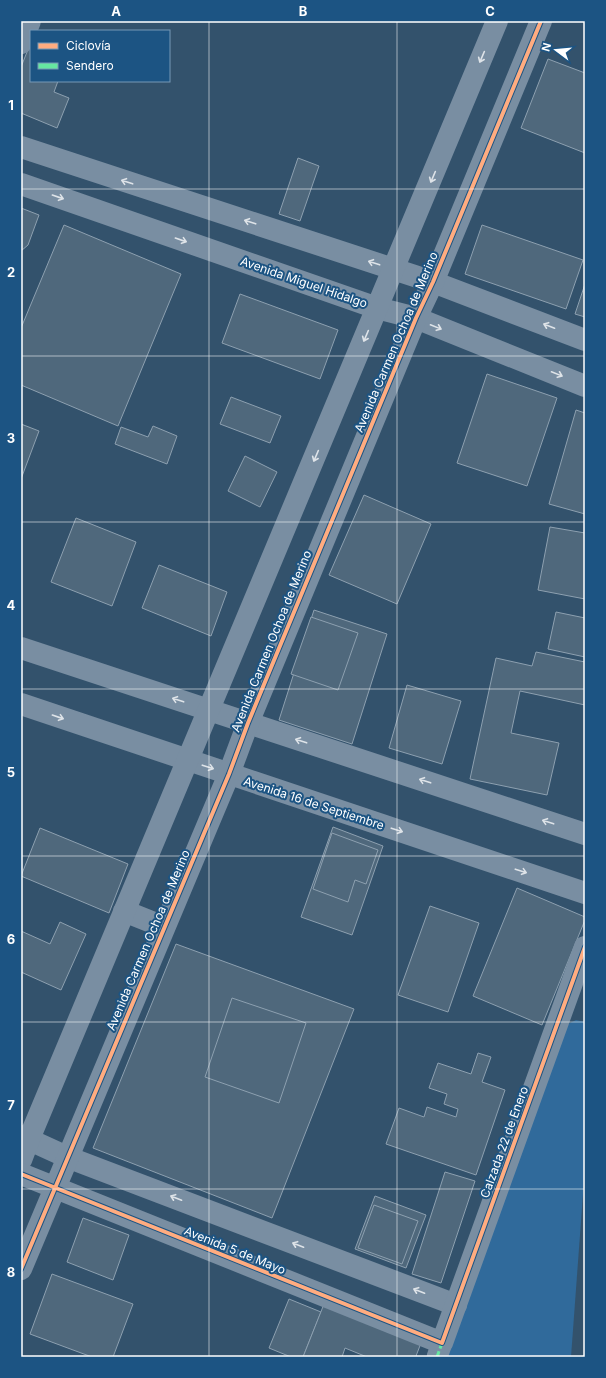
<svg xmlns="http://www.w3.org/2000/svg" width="606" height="1378" font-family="Inter,sans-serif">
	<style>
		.green { fill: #306a9b }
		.building { fill: #4f687c; stroke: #8da0b0 }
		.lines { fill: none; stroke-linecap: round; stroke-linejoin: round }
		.pedestrian { stroke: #798ea2; stroke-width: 21 }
		.minor { stroke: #798ea2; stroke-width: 22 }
		.quiet { stroke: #66e7a1; stroke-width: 3; stroke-dasharray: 6 3; stroke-linecap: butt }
		.cycleway-casing { stroke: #1c5483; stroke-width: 6 }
		.cycleway { stroke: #ffac80; stroke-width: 4 }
		.oneway { stroke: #dee3e8 }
		.grid { fill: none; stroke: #fff; stroke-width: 1; stroke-opacity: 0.55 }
		.labels { text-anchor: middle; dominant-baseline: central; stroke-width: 4; stroke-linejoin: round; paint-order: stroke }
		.street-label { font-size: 12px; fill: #fff; stroke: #1c5483 }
		.neatline { fill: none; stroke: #fff; stroke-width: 1.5 }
		.grid-label { font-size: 13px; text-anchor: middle; font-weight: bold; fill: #fff }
	</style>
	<rect width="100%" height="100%" fill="#33526c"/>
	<polygon class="green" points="576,1020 585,1022 585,1167 571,1357 447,1357 566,1025"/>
	<g class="building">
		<polygon points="31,42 31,81 58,81 54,92 69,98 57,128 21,113 21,67"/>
		<polygon points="548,59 585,73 585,153 521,128"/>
		<polygon points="298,158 319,166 300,221 279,214"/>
		<polygon points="21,208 39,215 28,245 21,251"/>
		<polygon points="64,225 181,274 118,426 21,385 21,328"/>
		<polygon points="482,225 583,260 566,309 465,274"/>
		<polygon points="585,284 585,317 575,314"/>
		<polygon points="240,294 338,330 320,379 222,343"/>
		<polygon points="487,374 557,398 527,486 457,463"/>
		<polygon points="231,397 281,416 270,443 220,424"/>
		<polygon points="576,410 585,413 585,514 549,504"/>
		<polygon points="21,424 39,431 21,479"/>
		<polygon points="153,426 177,436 167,464 115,444 121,427 148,437"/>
		<polygon points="245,456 277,472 260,507 228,491"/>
		<polygon points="364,495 431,524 397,604 329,575"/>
		<polygon points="76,518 136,542 112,606 51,582"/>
		<polygon points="550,527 585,533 585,599 538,590"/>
		<polygon points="159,565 227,592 211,636 142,608"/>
		<polygon points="314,610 387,634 352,744 279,720"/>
		<polygon points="556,612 585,618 585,657 548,649"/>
		<polygon points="311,617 358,633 338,690 291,674"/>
		<polygon points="536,652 585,662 585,705 520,691 511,733 559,743 547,795 470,779 496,658 532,666"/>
		<polygon points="407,685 461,701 442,764 389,748"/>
		<polygon points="333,827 383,846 352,935 301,917"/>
		<polygon points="40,828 128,864 109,913 21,876"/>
		<polygon points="332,833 378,850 366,884 355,880 348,902 313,889"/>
		<polygon points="517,888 585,917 585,920 542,1025 473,996"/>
		<polygon points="430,906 479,923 448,1012 398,995"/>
		<polygon points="60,922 86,934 61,990 21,972 21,931 50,944"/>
		<polygon points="176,944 354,1009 272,1218 93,1148"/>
		<polygon points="232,998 306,1023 279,1103 205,1077"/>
		<polygon points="478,1053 491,1057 482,1082 505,1090 476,1175 386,1144 399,1108 424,1117 427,1107 456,1117 458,1109 444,1104 447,1094 429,1088 438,1063 471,1074"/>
		<polygon points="445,1172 475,1181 441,1283 412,1274"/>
		<polygon points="375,1196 426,1215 406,1268 355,1249"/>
		<polygon points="374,1205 418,1221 402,1264 358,1248"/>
		<polygon points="83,1218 129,1235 113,1280 67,1262"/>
		<polygon points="52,1274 133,1304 113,1357 92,1357 30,1334"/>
		<polygon points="289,1299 321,1312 303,1357 291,1357 269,1348"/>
		<polygon points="324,1304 421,1343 416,1356 419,1357 367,1357 345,1348 342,1357 303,1357"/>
	</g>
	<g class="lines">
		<polyline class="pedestrian" points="437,1357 442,1343"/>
		<g class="minor">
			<polyline points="21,43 30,21"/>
			<polyline points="21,147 433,282 585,340"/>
			<polyline points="21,184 377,308 416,318 585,386"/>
			<polyline points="21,648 585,834"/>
			<polyline points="21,704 585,893"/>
			<polyline points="124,911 164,927"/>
			<polyline points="21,1136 67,1157 456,1305"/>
			<polyline points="21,1160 29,1139 497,21"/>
			<polyline points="21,1174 442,1343 585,947"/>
			<polyline points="21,1269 229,774 248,723 416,318 433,282 541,21"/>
		</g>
		<polyline class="quiet" points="437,1357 442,1343"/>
		<defs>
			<g id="cycleway">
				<polyline points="21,1174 442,1343 585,947"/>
				<polyline points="21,1269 229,774 248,723 416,318 433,282 541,21"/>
			</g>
		</defs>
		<use href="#cycleway" class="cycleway-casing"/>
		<use href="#cycleway" class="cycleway"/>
	</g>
	<defs><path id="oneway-shaft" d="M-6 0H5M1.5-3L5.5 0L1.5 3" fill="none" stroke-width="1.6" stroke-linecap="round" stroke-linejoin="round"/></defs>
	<g class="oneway">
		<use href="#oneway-shaft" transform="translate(482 57) rotate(113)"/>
		<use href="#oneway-shaft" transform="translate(433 177) rotate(113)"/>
		<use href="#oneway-shaft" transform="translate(127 182) rotate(-162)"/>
		<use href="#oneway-shaft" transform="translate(58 197) rotate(19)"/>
		<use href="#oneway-shaft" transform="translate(250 222) rotate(-162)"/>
		<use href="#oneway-shaft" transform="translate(181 240) rotate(19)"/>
		<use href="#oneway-shaft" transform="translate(374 263) rotate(-162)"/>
		<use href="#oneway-shaft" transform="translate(549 326) rotate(-159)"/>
		<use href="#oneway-shaft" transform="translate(436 327) rotate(22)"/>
		<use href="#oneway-shaft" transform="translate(366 336) rotate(113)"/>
		<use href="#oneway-shaft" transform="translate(557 374) rotate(22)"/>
		<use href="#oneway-shaft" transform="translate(316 456) rotate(113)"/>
		<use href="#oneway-shaft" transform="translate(178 700) rotate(-162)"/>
		<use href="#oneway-shaft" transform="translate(58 717) rotate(19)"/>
		<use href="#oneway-shaft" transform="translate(301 741) rotate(-162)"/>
		<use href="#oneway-shaft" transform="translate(208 767) rotate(18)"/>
		<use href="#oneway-shaft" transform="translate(425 781) rotate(-162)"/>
		<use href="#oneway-shaft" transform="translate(548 822) rotate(-162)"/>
		<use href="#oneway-shaft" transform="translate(397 830) rotate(18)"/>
		<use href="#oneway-shaft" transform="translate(521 871) rotate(18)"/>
		<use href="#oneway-shaft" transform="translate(176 1198) rotate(-159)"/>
		<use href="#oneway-shaft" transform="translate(298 1245) rotate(-159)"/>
		<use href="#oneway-shaft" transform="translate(419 1291) rotate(-159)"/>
	</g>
	<path class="grid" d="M209,21V1357M397,21V1357M21,189H585M21,356H585M21,522H585M21,689H585M21,856H585M21,1022H585M21,1189H585"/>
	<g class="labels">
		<g class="street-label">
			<text transform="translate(304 282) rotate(19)">Avenida Miguel Hidalgo</text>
			<text transform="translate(396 342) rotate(-67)">Avenida Carmen Ochoa de Merino</text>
			<text transform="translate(271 641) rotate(-68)">Avenida Carmen Ochoa de Merino</text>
			<text transform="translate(314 803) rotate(18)">Avenida 16 de Septiembre</text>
			<text transform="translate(148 940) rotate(-67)">Avenida Carmen Ochoa de Merino</text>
			<text transform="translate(504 1142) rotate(-70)">Calzada 22 de Enero</text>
			<text transform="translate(235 1250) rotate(22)">Avenida 5 de Mayo</text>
		</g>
	</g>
	<rect width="606" height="1378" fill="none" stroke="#1c5483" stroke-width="44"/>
	<rect x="30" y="30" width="140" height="52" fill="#1c5483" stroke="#7798b5"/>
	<rect x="38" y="43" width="20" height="6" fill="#ffac80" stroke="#7798b5"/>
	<text x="66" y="50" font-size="12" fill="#ffffff">Ciclovía</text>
	<rect x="38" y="63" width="20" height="6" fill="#66e7a1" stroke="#7798b5"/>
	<text x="66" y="70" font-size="12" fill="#ffffff">Sendero</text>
	<g transform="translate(556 50) rotate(286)" stroke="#1c5483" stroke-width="3" paint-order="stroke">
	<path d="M0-3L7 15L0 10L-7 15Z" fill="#ffffff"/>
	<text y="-6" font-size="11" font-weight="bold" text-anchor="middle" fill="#ffffff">N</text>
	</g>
	<rect x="22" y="22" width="562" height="1334" class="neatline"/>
	<g class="grid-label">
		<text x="116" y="16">A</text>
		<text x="303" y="16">B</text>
		<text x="490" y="16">C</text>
		<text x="11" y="110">1</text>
		<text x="11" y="277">2</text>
		<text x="11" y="443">3</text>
		<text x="11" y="610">4</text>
		<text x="11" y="777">5</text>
		<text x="11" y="944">6</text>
		<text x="11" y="1110">7</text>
		<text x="11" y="1277">8</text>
	</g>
</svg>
